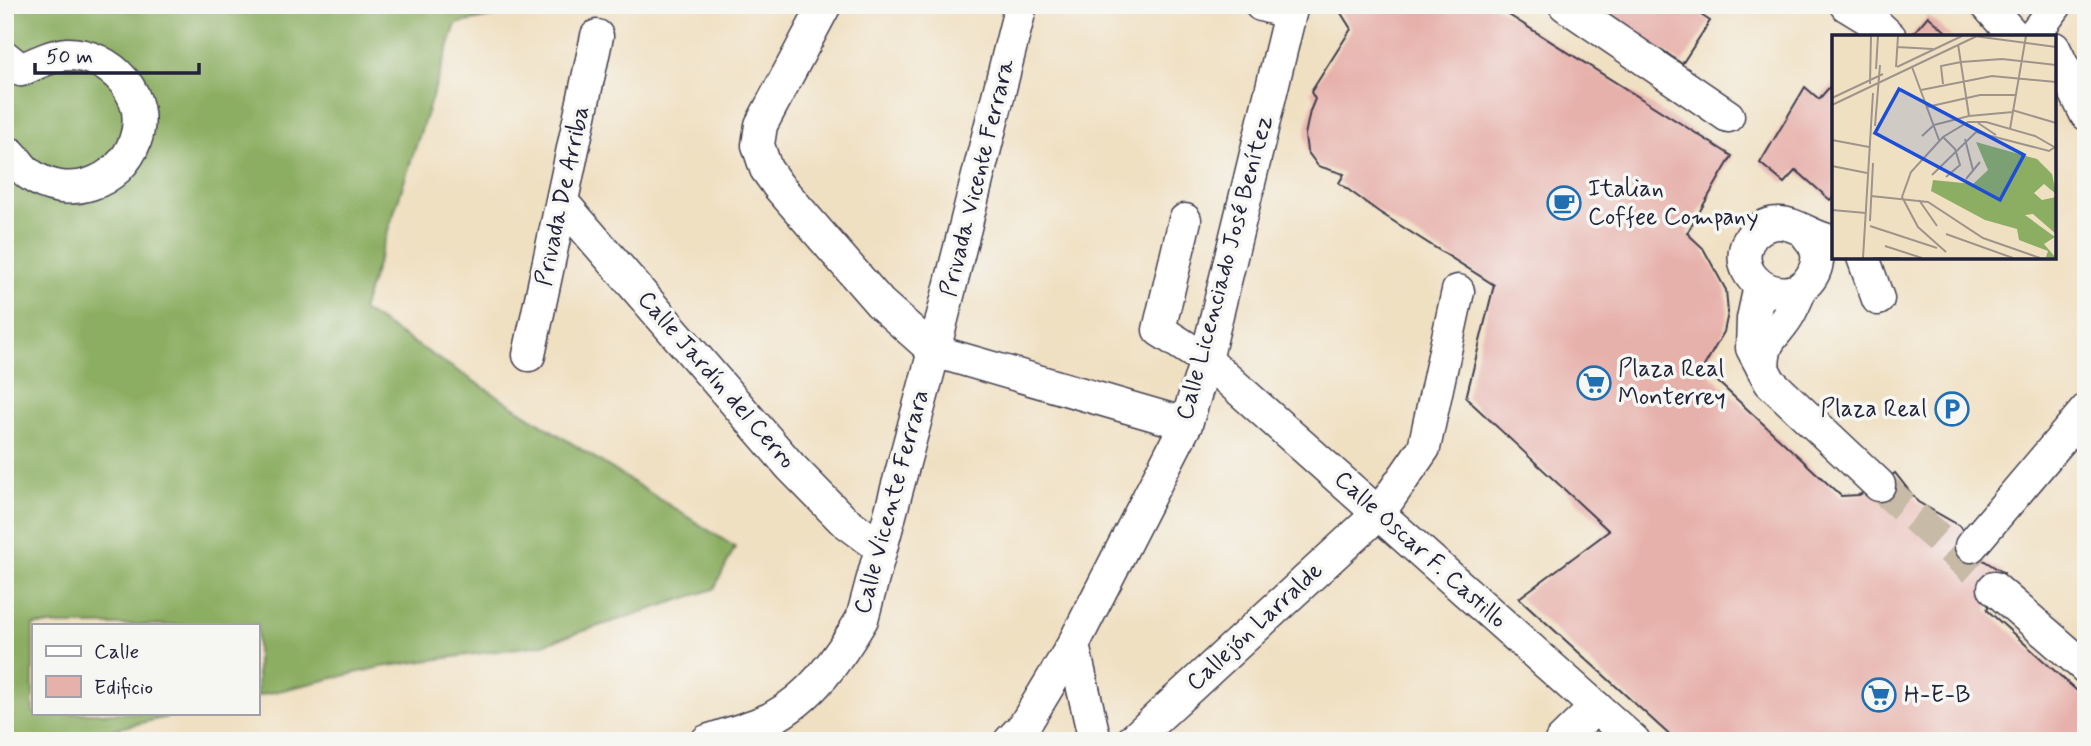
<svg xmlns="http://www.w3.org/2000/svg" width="2091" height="746" font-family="Mynerve,sans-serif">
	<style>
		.forest { fill: #8cae62; stroke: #57684e; stroke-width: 2 }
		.building { fill: #e7b1ab }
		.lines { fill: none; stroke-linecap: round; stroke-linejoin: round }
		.minor-tunnel { stroke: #c7baa7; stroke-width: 32; stroke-dasharray: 32 16; stroke-linecap: butt }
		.minor-casing { stroke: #413e4f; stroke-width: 35 }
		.minor { stroke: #fff; stroke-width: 32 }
		.labels { text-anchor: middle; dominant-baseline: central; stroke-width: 7; stroke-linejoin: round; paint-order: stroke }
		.street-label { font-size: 24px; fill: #22223b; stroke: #f6f6f2 }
		.poi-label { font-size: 24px; fill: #22223b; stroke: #f6f6f2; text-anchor: start }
		.inset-road { fill: none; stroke: #9e948c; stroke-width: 2 }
		.view { fill: #1d4ed8; fill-opacity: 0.15; stroke: #1d4ed8; stroke-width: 3.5 }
		.inset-edge { fill: none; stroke: #22223b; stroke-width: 3.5 }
	</style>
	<rect width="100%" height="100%" fill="#f6f6f2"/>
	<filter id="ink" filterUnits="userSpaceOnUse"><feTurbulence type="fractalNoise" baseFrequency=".0143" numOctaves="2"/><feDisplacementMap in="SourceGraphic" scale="14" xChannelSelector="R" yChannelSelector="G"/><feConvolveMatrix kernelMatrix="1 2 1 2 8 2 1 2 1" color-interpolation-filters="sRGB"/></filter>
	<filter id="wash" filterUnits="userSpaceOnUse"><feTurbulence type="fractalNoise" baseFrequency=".00686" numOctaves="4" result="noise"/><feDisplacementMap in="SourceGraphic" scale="28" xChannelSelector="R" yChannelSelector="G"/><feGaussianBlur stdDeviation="1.57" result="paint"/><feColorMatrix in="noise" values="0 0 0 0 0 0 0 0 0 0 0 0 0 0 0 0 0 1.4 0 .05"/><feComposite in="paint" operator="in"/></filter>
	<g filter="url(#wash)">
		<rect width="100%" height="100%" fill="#f0e0c2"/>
		<polygon class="forest" points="5,5 547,5 456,24 362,310 735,547 714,589 540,645 381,667 257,696 257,625 33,625 33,713 184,713 64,741 5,741"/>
		<g id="blocks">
			<g class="building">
				<polygon points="1336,5 1493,5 1732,156 1687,233 1703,248 1726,290 1728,313 1724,332 1703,368 1841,496 1859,495 1879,485 1895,473 1918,502 1960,526 1980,558 2004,573 1994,588 1987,610 2086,699 2086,741 1676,741 1519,598 1609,531 1466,398 1494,285 1379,212 1339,183 1344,174 1318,166 1307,151 1305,135 1310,111 1315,99 1311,92 1351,29"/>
				<polygon points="1607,5 1686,5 1710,21 1682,64 1662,50 1657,57 1598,17"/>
				<polygon points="1928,16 1952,37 1910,37"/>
				<polygon points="1834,82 1834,196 1830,200 1796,170 1784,183 1760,163 1805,87 1819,99"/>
			</g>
		</g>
	</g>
	<g filter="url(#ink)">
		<use href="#blocks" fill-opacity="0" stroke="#413e4f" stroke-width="2"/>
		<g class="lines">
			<polyline class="minor-tunnel" points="1879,485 1994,588"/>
			<defs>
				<g id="minor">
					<polyline points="825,5 761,125 758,145 766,169 779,187 880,303 934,351 1186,424"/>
					<polyline points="1261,5 1290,13"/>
					<polyline points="1565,5 1728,116"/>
					<polyline points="1846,5 1874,22 1890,37"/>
					<polyline points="1987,5 2015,37"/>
					<polyline points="2032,37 2056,5"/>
					<polyline points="2054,48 2086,114"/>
					<path d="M5,57L21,70C34,64 52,55 67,54C111,54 151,96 135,141C120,184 66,202 29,174C22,169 17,160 11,154L5,157"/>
					<polyline points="562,202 791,467 842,519 880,547"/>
					<polyline points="1185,220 1159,330 1206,360 1634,741"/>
					<path d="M1806,234C1809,238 1813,242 1815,247C1823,265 1808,290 1789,292C1761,296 1735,269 1748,242C1753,231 1766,223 1778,223C1796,222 1815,240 1834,241"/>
					<polyline points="1863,257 1878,299"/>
					<polyline points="1760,286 1753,319 1752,348 1770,382 1879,485"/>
					<polyline points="529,355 597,36"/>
					<path d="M1763,369C1764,338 1771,341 1786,319C1793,309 1797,297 1802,287"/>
					<polyline points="1971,546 2086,410"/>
					<polyline points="1994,588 2086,668"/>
					<polyline points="1073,645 1095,741"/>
					<path d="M707,741C728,734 750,728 770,719C811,698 839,658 862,619L934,351L1021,5"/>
					<polyline points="1010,741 1024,726 1073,645 1186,424 1206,360 1292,5"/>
					<polyline points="1132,741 1379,513 1424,448 1458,291"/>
					<polyline points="1561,741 1596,707"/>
				</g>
			</defs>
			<use href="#minor" class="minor-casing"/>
			<use href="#minor" class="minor"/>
		</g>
	</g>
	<defs>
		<symbol id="cafe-ring" viewBox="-11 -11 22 22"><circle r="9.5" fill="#f6f6f2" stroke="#1f6fb2" stroke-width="1.5"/><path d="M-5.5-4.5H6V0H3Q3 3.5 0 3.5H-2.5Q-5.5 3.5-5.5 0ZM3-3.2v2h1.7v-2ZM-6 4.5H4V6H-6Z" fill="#1f6fb2"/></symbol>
		<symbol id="supermarket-ring" viewBox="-11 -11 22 22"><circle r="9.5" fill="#f6f6f2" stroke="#1f6fb2" stroke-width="1.5"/><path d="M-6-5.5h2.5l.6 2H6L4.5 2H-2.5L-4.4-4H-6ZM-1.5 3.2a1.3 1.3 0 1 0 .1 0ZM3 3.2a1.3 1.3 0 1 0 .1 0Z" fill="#1f6fb2"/></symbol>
		<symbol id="parking-ring" viewBox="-11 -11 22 22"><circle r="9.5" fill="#f6f6f2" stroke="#1f6fb2" stroke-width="1.5"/><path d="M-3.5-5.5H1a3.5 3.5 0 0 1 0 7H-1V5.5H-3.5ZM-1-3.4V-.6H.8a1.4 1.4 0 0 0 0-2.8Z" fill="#1f6fb2"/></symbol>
	</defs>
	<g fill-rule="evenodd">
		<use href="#cafe-ring" x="1545" y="184" width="38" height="38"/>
		<use href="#supermarket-ring" x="1575" y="364" width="38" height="38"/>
		<use href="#parking-ring" x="1933" y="390" width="38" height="38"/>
		<use href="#supermarket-ring" x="1860" y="676" width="38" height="38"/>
	</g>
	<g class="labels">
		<g class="street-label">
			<text transform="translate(978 178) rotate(-76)">Privada Vicente Ferrara</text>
			<text transform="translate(563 196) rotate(-78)">Privada De Arriba</text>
			<text transform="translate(1225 268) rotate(-75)">Calle Licenciado José Benítez</text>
			<text transform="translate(716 380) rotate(49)">Calle Jardín del Cerro</text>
			<text transform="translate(892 502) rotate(-75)">Calle Vicente Ferrara</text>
			<text transform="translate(1420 550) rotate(42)">Calle Oscar F. Castillo</text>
			<text transform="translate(1255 627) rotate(-43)">Callejón Larralde</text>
		</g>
		<g class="poi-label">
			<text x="1588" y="189">Italian<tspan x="1588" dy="28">Coffee Company</tspan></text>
			<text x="1618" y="369">Plaza Real<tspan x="1618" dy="28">Monterrey</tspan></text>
			<text x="1927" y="409" text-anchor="end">Plaza Real</text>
			<text x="1904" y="695">H-E-B</text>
		</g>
	</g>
	<g transform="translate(1832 35)">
		<rect width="224" height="224" fill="#f0e0c2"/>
		<path d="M144,107L205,124L220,139L224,159L212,149L202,158L210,165L224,162V199L201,179L193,180L223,202L212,209L224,223L214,222L216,216L187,205L185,194L153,185L99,156L101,145L141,149L156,135Z" fill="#8cae62"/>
		<path class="inset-road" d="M142,1L224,12M126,9L137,81M65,12L101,14M64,32L66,1M65,32L130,1M80,32L107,105M44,34L46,1M38,49L39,1M111,49L109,31L129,27L170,24L224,30M89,55L160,41L224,47M0,63L51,39M0,70L145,1M95,72L148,60H184M180,75L224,88M146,88L164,100M43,91L48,30M178,94L194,1M90,101L102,90L137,81L181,77M111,102L123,114L128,130L114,142M133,104L141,135M0,105L37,112M0,131L35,138M100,140L144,97L217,116L223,112M134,144L148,127M39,161L96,167L151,203L208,223M87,165L105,191M0,175L34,178M38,186L41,128M38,191L105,213M114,199L181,223M53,211L90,223M114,217L86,192L70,162L79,137L111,102L136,87H154L203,101L224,113M31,223L41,58M41,223H68"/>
		<path class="view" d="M67,54L192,120L168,165L43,98Z"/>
		<rect width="224" height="224" class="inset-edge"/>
	</g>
	<rect width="2091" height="746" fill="none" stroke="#f6f6f2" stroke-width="28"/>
	<rect x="32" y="624" width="228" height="91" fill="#f6f6f2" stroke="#a1a1a9" stroke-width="2"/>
	<rect x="46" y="646" width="35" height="10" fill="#ffffff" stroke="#a1a1a9" stroke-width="2"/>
	<text x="94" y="658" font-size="21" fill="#22223b">Calle</text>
	<rect x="46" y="676" width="35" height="21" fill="#e7b1ab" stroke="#a1a1a9" stroke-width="2"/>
	<text x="94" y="694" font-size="21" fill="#22223b">Edificio</text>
	<path d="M35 63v10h164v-10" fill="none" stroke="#22223b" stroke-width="3.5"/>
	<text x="46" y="63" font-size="21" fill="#22223b" stroke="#f6f6f2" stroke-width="5" paint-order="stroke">50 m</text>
</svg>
